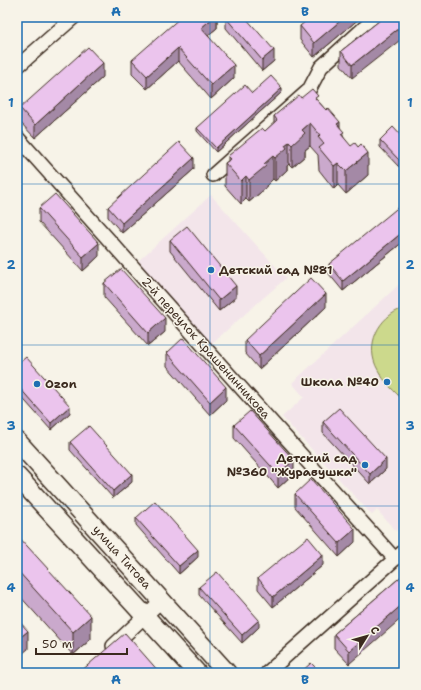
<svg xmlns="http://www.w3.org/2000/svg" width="421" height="690" font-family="'Shantell Sans',sans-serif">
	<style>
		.built { fill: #f3e5ea }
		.green { fill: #ccd98c; stroke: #848255 }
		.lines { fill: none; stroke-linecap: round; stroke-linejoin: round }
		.street-casing { stroke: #3b2a1e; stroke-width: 16 }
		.secondary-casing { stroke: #3b2a1e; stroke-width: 21 }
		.street { stroke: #f7f3e8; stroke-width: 13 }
		.secondary { stroke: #f7f3e8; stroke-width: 18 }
		.wall { fill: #caa9cc; stroke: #3b2a1e }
		.shaded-wall { fill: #a489a6; stroke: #3b2a1e }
		.building { fill: #ebc4ed; stroke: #3b2a1e }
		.grid { fill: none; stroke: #1f6fb2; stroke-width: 1; stroke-opacity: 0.55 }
		.poi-dot { fill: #1f6fb2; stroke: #f7f3e8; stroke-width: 1.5 }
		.labels { text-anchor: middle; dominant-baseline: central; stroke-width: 3; stroke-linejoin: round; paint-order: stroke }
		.poi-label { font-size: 12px; font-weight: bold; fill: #3b2a1e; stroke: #f7f3e8; text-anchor: start }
		.street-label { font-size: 12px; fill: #3b2a1e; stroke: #f7f3e8 }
		.neatline { fill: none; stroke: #1f6fb2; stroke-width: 1.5 }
		.grid-label { font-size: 13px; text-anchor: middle; font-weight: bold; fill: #1f6fb2 }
	</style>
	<rect width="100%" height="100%" fill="#f7f3e8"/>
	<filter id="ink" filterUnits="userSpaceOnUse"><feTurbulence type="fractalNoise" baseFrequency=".025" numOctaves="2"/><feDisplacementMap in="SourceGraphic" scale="8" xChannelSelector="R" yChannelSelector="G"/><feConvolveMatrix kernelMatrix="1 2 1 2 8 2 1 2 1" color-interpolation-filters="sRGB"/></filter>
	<g filter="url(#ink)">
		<g class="built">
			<polygon points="211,195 286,278 211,344 137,262"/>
			<polygon points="404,280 404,523 396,531 377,510 372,515 282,417 304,397 292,383"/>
		</g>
		<path class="green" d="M404,308V401C395,392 384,382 378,370C364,346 378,316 404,308Z"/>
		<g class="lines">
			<defs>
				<g id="street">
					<polyline points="17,67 74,17"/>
					<polyline points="17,137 251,399 395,559"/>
					<polyline points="213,175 309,90 321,67 376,17"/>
					<polyline points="113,646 161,601"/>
					<polyline points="267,673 404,551"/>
				</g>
				<g id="secondary">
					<polyline points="17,441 227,673"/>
					<polyline points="17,476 197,673"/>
				</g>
			</defs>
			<use href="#street" class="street-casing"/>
			<use href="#secondary" class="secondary-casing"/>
			<use href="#street" class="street"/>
			<use href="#secondary" class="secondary"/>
		</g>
		<g class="wall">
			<polygon points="217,17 217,28 208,35 234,78 211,99 178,61 147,89 132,74 132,60"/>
			<polygon points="361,17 314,57 300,40 300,26"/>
			<polygon points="384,17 352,78 341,65 341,51"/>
			<polygon points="226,18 274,61 262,71 226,28"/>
			<polygon points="103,77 35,138 20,122 20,108"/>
			<polygon points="282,92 216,152 197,131 197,128 252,93"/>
			<polygon points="301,98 318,101 340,127 344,138 368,175 346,194 338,185 334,189 319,170 318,155 310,146 305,150 305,156 292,167 289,164 287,166 287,170 275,181 273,179 266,186 266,188 249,202 246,199 241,204 225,186 225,163 228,161 228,156 265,131 274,123 274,116"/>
			<polygon points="404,139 404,162 399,167 380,147 380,140"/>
			<polygon points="194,169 122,233 108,217 108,207"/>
			<polygon points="39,208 99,256 83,271 39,222"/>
			<polygon points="404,209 404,241 343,291 329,274 329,264"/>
			<polygon points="170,240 236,297 219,311 170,251"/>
			<polygon points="104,283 165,332 148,346 104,297"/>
			<polygon points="326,307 259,369 245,353 245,340"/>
			<polygon points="167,353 226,400 210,415 167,366"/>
			<polygon points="17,365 70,413 51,430 17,392"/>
			<polygon points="323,422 386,469 370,484 323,433"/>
			<polygon points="234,425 294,473 278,488 234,438"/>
			<polygon points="70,442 132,482 113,498 70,450"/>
			<polygon points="295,494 355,542 339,557 295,507"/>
			<polygon points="136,518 198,557 179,574 136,525"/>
			<polygon points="17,535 91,639 73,655 17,593"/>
			<polygon points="323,565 273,607 258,589 258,578"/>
			<polygon points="404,574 349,664 334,648 334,634"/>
			<polygon points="199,587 259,627 242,643 199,595"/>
		</g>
		<g class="shaded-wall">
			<polygon points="214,17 217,17 217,28 201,41 201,28"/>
			<polygon points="345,17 361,17 314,57 314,43"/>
			<polygon points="404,24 404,37 352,78 352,65"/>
			<polygon points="178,48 178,61 147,89 147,76"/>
			<polygon points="274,50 274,61 262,71 262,60"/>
			<polygon points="103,63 103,77 35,138 35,125"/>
			<polygon points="234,65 234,78 211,99 211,85"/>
			<polygon points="282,88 282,92 216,152 216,148"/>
			<polygon points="340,122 340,144 337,124"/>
			<polygon points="310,123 310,146 305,150 305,156 292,167 292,145 302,130"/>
			<polygon points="289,142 289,164 287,166 287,170 275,181 275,158 285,145"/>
			<polygon points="368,153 368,175 346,194 346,171"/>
			<polygon points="404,155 404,162 399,167 399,160"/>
			<polygon points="273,156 273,179 266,186 266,188 249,202 249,180 264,164"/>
			<polygon points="194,158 194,169 122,233 122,223"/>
			<polygon points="338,163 338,185 334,189 334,166"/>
			<polygon points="246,176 246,199 241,204 241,181"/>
			<polygon points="404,231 404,241 343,291 343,281"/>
			<polygon points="99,243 99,256 83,271 83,257"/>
			<polygon points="236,286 236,297 219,311 219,300"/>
			<polygon points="326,294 326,307 259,369 259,356"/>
			<polygon points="165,318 165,332 148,346 148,333"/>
			<polygon points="226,387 226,400 210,415 210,402"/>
			<polygon points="70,406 70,413 51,430 51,423"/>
			<polygon points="386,459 386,469 370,484 370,474"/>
			<polygon points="294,460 294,473 278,488 278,474"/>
			<polygon points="132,474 132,482 113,498 113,491"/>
			<polygon points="355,529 355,542 339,557 339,543"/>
			<polygon points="198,550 198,557 179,574 179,566"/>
			<polygon points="323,555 323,565 273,607 273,597"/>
			<polygon points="404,603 404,616 349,664 349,651"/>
			<polygon points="91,616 91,639 73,655 73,632"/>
			<polygon points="259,620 259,627 242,643 242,635"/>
			<polygon points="28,631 28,649 17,658 17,640"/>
		</g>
		<g class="building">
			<polygon points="181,17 214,17 201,28 234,65 211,85 178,48 147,76 132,60"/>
			<polygon points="227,17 245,17 274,50 262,60 226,18"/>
			<polygon points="311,17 345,17 314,43 300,26"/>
			<polygon points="384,17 404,17 404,24 352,65 341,51"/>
			<polygon points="88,47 103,63 35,125 20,108"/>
			<polygon points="271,76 282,88 216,148 197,128 245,85 252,93"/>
			<polygon points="312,89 318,96 315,98 326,110 328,108 340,122 337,124 344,132 341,134 351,146 355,143 358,147 361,144 368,153 346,171 338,163 334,166 319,148 324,144 318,137 320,135 310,123 302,130 305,133 292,145 289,142 285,145 287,148 275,158 273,156 264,164 266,166 249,180 246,176 241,181 225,163 231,159 228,156 262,128 265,131 277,120 274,116 299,95 301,98"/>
			<polygon points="393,127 404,139 404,155 399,160 380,140"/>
			<polygon points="179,142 194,158 122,223 108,207"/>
			<polygon points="55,194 99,243 83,257 39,208"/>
			<polygon points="401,205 404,209 404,231 343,281 329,264"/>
			<polygon points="187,226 236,286 219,300 170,240"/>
			<polygon points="121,269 165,318 148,333 104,283"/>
			<polygon points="311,278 326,294 259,356 245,340"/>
			<polygon points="183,338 226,387 210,402 167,353"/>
			<polygon points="26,357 70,406 51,423 17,385 17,365"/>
			<polygon points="339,408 386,459 370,474 323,422"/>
			<polygon points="250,411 294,460 278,474 234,425"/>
			<polygon points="89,426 132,474 113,491 70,442"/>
			<polygon points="311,479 355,529 339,543 295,494"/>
			<polygon points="155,501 198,550 179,566 136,518"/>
			<polygon points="17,535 91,616 73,632 17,570"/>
			<polygon points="308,537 323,555 273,597 258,578"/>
			<polygon points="217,572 259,620 242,635 199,587"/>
			<polygon points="404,574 404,603 349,651 334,634"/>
			<polygon points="17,619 28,631 17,640"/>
			<polygon points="125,633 160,673 80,673 80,672"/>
			<polygon points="311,663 321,673 300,673"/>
		</g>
	</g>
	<path class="grid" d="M210,17V673M17,184H404M17,345H404M17,506H404"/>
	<g class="poi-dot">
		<circle cx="211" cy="270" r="4"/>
		<circle cx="387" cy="382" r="4"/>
		<circle cx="37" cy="384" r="4"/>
		<circle cx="365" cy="465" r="4"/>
	</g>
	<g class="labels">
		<g class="poi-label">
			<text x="219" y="270">Детский сад №81</text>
			<text x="379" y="382" text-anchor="end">Школа №40</text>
			<text x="45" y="384">Ozon</text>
			<text x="357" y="458" text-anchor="end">Детский сад<tspan x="357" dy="14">№360 "Журавушка"</tspan></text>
		</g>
		<g class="street-label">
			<text transform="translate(206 348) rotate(48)">2-й переулок Крашенинникова</text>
			<text transform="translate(122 557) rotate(48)">улица Титова</text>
		</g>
	</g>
	<rect width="421" height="690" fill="none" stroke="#f7f3e8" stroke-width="44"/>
	<g transform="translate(367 636) rotate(53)" stroke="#f7f3e8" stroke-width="3" paint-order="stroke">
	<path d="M0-3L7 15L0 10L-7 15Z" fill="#3b2a1e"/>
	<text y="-6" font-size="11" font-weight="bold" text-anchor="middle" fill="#3b2a1e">С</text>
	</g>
	<path d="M36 648v6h91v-6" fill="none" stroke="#3b2a1e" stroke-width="2"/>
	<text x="42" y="648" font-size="12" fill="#3b2a1e" stroke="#f7f3e8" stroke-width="3" paint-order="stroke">50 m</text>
	<rect x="22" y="22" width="377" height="646" class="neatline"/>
	<g class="grid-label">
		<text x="116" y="16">A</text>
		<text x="305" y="16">B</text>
		<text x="11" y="107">1</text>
		<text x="410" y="107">1</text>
		<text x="11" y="269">2</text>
		<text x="410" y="269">2</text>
		<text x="11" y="430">3</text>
		<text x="410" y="430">3</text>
		<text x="11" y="592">4</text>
		<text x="410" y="592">4</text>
		<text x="116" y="684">A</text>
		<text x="305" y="684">B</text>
	</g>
</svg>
